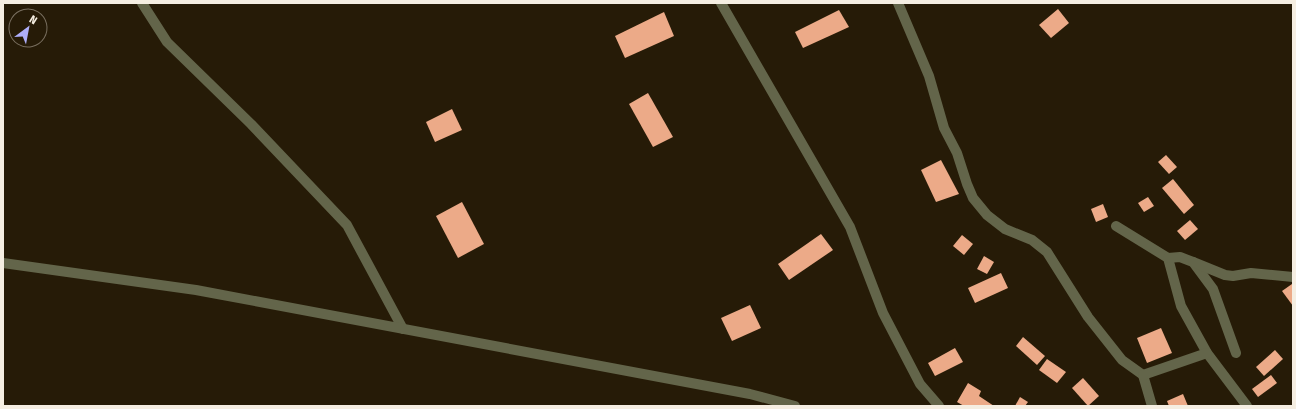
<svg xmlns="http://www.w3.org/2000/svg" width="1296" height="409" font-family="'Fira Sans Condensed',sans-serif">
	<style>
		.building { fill: #ecaa88 }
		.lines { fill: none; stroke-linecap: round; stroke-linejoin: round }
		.street { stroke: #63654a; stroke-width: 10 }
	</style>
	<rect width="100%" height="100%" fill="#261b07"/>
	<g class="building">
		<polygon points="1058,9 1069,23 1051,38 1039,25"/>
		<polygon points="839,10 849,27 803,48 795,32"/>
		<polygon points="664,12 674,36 625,58 615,36"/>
		<polygon points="648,93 673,137 653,147 629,104"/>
		<polygon points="452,109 462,130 435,142 426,122"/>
		<polygon points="1166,155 1177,167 1169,174 1158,162"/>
		<polygon points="941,160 959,194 936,202 921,170"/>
		<polygon points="1173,179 1194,205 1184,214 1162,188"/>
		<polygon points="1148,197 1154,206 1144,212 1138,203"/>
		<polygon points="462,202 484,244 458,258 436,216"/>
		<polygon points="1103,204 1108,217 1096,222 1091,209"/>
		<polygon points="1190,220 1198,229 1185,240 1177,231"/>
		<polygon points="821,234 833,250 789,280 778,264"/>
		<polygon points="962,235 973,244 964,255 953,246"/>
		<polygon points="984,256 994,262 987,274 977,269"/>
		<polygon points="1001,273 1008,288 975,303 968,288"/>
		<polygon points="1292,284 1293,285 1293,306 1282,291"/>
		<polygon points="750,305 761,328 732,341 721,318"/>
		<polygon points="1161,328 1172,353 1147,363 1137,338"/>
		<polygon points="1023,337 1045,356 1037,365 1016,346"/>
		<polygon points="955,348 963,362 935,376 928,363"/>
		<polygon points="1275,350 1283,359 1264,376 1256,367"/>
		<polygon points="1047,359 1066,372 1057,383 1039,370"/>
		<polygon points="1271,375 1277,383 1258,397 1252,389"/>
		<polygon points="1083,378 1099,396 1088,406 1072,388"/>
		<polygon points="968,383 981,391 979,396 994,406 964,406 957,402"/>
		<polygon points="1183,394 1188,406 1169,406 1167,401"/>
		<polygon points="1020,397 1028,402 1025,406 1015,406"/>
	</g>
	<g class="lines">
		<g class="street">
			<polyline points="142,3 167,42 251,124 347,225 403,329"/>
			<polyline points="721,3 850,227 883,313 920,384 939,406"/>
			<polyline points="898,3 929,76 944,128 957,153 967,184 973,198 987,215 1005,229 1032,240 1047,252 1088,317 1122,360 1143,375 1152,406"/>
			<polyline points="1116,226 1168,258 1181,306 1207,353 1247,406"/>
			<polyline points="1168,258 1180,257 1193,262 1213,289 1236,353"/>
			<polyline points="1193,262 1225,275 1233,276 1251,273 1293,277"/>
			<polyline points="3,263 196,290 750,394 795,406"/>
			<polyline points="1143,375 1207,353"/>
		</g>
	</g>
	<rect width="1296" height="409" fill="none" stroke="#f5eee2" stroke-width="8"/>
	<g transform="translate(28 28) rotate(32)"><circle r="19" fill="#261b07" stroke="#796f5f"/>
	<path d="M0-3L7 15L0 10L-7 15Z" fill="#aeaefa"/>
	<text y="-6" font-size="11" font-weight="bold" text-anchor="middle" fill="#f5eee2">N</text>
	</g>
</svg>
